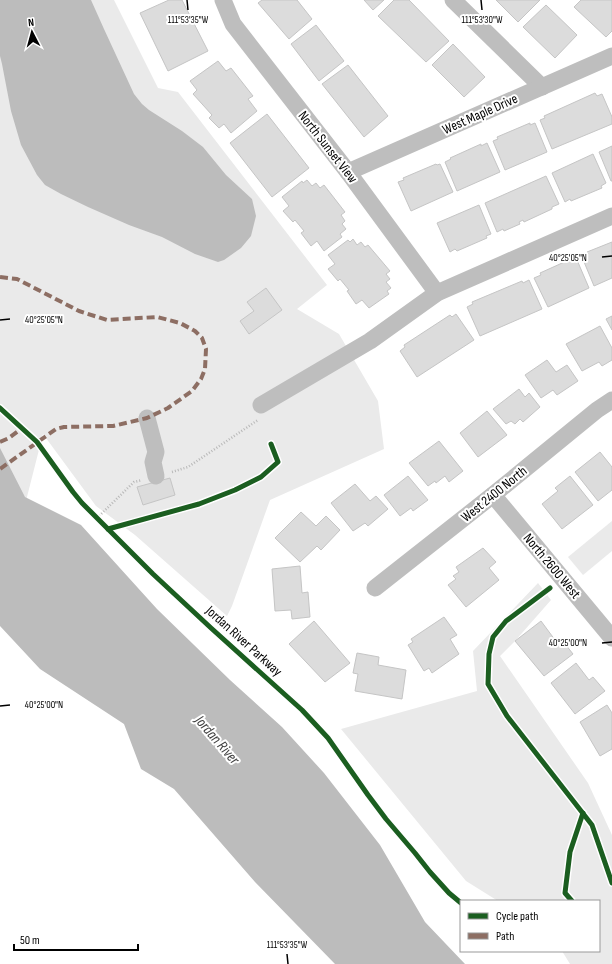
<svg xmlns="http://www.w3.org/2000/svg" width="612" height="964" font-family="'Sofia Sans Condensed',sans-serif">
	<style>
		.green { fill: #eaeaea }
		.water { fill: #bcbcbc }
		.building { fill: #dcdcdc; stroke: #c5c5c5 }
		.lines { fill: none; stroke-linecap: round; stroke-linejoin: round }
		.path { stroke: #b8b8b8; stroke-width: 2.5; stroke-dasharray: 1 2; stroke-linecap: butt }
		.minor { stroke: #bebebe; stroke-width: 17 }
		.quiet { stroke: #8d6e63; stroke-width: 4; stroke-dasharray: 8 4; stroke-linecap: butt }
		.cycleway-casing { stroke: #fff; stroke-width: 8 }
		.cycleway { stroke: #1b5e20; stroke-width: 5 }
		.ticks { fill: none; stroke: #000; stroke-width: 1.5 }
		.labels { text-anchor: middle; dominant-baseline: central; stroke-width: 4; stroke-linejoin: round; paint-order: stroke }
		.street-label { font-size: 14px; fill: #000; stroke: #fff }
		.water-label { font-size: 15px; font-style: italic; fill: #404040; stroke: #fff }
		.ticks-label { font-size: 10px; text-anchor: middle; fill: #000; stroke: #fff; stroke-width: 4; stroke-linejoin: round; paint-order: stroke }
	</style>
	<rect width="100%" height="100%" fill="#fff"/>
	<g class="green">
		<polygon points="0,0 114,0 158,88 178,92 327,285 297,309 339,334 378,401 384,449 270,500 232,606 227,616 135,535 96,506 43,434 0,603"/>
		<polygon points="612,521 612,551 583,575 568,557"/>
		<polygon points="538,583 551,600 515,641 500,656 588,783 612,835 612,964 570,964 562,951 599,951 599,901 498,901 466,881 341,729 477,691 473,651"/>
	</g>
	<g class="water">
		<polygon points="0,0 91,0 104,29 134,94 142,104 149,110 182,131 203,147 226,175 252,199 256,216 251,236 241,248 224,260 218,262 195,254 162,237 129,225 88,207 61,194 45,185 37,175 21,145 11,111 2,64 0,56"/>
		<polygon points="0,448 25,497 81,525 157,609 230,680 282,727 324,773 380,845 425,922 465,964 335,964 255,882 174,789 141,769 124,724 40,669 0,626"/>
	</g>
	<g class="building">
		<polygon points="169,0 182,0 208,51 168,71 140,13"/>
		<polygon points="262,0 297,0 312,19 289,39 258,3"/>
		<polygon points="364,0 384,0 373,10"/>
		<polygon points="394,0 409,0 449,41 426,62 378,16"/>
		<polygon points="496,0 540,0 518,22"/>
		<polygon points="581,0 612,0 612,31 606,37 574,7"/>
		<polygon points="546,5 577,35 555,58 523,27"/>
		<polygon points="316,25 344,61 319,81 291,44"/>
		<polygon points="453,44 485,77 464,97 432,65"/>
		<polygon points="218,61 226,71 231,68 253,96 248,99 257,111 231,133 224,124 219,128 209,118 212,115 193,94 197,90 190,81"/>
		<polygon points="348,65 388,116 364,137 322,84"/>
		<polygon points="595,93 597,96 602,94 612,117 612,124 552,149 540,120 545,118 544,116"/>
		<polygon points="267,114 309,168 272,197 230,143"/>
		<polygon points="530,123 530,125 535,123 547,152 505,170 493,141 498,139 497,137"/>
		<polygon points="487,143 500,172 457,191 445,162 451,159 450,158 481,144 481,146"/>
		<polygon points="612,146 612,181 611,181 599,152"/>
		<polygon points="593,154 606,183 601,186 602,188 571,201 570,199 565,202 552,173"/>
		<polygon points="436,164 437,165 440,164 453,192 411,211 398,182 404,180 403,178"/>
		<polygon points="546,176 559,204 552,207 552,209 524,222 523,220 519,222 520,224 504,231 503,229 497,232 485,203"/>
		<polygon points="307,180 312,186 316,183 320,188 324,185 345,212 341,215 345,221 342,224 346,229 340,234 342,237 324,251 317,241 311,246 301,233 304,231 295,220 293,222 283,211 289,206 282,197 302,181 303,183"/>
		<polygon points="479,205 491,234 486,236 487,238 457,251 455,249 450,252 437,223"/>
		<polygon points="353,239 357,245 361,242 365,247 368,245 390,271 386,274 390,279 386,282 391,288 387,291 389,294 369,308 362,300 356,304 347,291 349,290 340,279 338,281 328,269 335,264 328,255 348,240 350,242"/>
		<polygon points="612,242 612,278 594,286 582,257 588,254 587,252"/>
		<polygon points="571,259 573,261 577,260 589,288 548,307 534,278 541,275 540,273"/>
		<polygon points="529,280 542,309 480,336 467,307 473,304 472,302 522,281 523,283"/>
		<polygon points="266,288 282,310 249,334 240,321 254,311 247,302"/>
		<polygon points="456,314 474,340 417,377 400,351 405,347 404,345 450,315 452,317"/>
		<polygon points="612,316 612,330 606,319"/>
		<polygon points="600,326 612,348 612,360 602,366 599,362 582,371 566,344"/>
		<polygon points="547,360 556,372 567,365 578,381 557,395 553,390 541,398 525,375"/>
		<polygon points="519,389 525,397 529,393 540,407 523,422 520,419 515,424 511,421 506,424 493,409"/>
		<polygon points="487,411 507,435 478,457 460,433"/>
		<polygon points="439,441 463,471 449,482 445,476 436,483 435,481 428,486 409,463"/>
		<polygon points="600,452 612,467 612,490 598,501 575,472"/>
		<polygon points="408,476 428,500 413,511 411,508 400,516 384,495"/>
		<polygon points="570,476 593,505 562,529 542,504 558,491 555,488"/>
		<polygon points="170,478 175,495 143,505 137,487"/>
		<polygon points="355,484 370,501 376,496 388,509 368,526 365,523 353,531 331,503"/>
		<polygon points="301,512 316,526 326,516 340,530 321,550 317,546 300,562 275,538"/>
		<polygon points="483,548 496,562 489,568 499,580 466,607 448,585 456,579 453,576 459,572 456,567"/>
		<polygon points="300,566 302,593 308,592 310,617 292,619 291,610 275,611 272,569"/>
		<polygon points="444,617 457,635 450,639 459,654 432,673 429,668 424,671 408,645 413,642 411,639"/>
		<polygon points="314,621 350,663 325,682 289,644"/>
		<polygon points="541,621 558,644 562,640 573,654 544,676 515,641"/>
		<polygon points="357,653 379,657 378,665 406,670 402,699 355,691 358,674 353,673"/>
		<polygon points="576,663 589,680 593,677 605,691 575,714 551,683"/>
		<polygon points="607,705 612,713 612,749 600,756 580,722"/>
	</g>
	<g class="lines">
		<g class="path">
			<polyline points="172,472 188,467 258,420"/>
			<polyline points="97,518 134,482 142,480"/>
		</g>
		<g class="minor">
			<polyline points="223,0 233,24 348,172 437,293"/>
			<polyline points="453,0 542,87"/>
			<polyline points="348,172 612,56"/>
			<polyline points="261,405 370,341 437,293 612,216"/>
			<polyline points="147,418 156,452 153,462 156,476"/>
			<polyline points="493,495 612,638"/>
			<polyline points="375,588 493,495 597,410 612,400"/>
		</g>
		<g class="quiet">
			<polyline points="0,277 17,279 79,311 107,320 157,317 180,323 195,331 202,338 206,349 205,369 201,379 192,391 168,408 147,418 113,426 64,427 56,429 0,469"/>
			<polyline points="0,442 9,438 22,428"/>
		</g>
		<defs>
			<g id="cycleway">
				<polyline points="0,408 37,442 73,492 82,503 153,574 211,628 302,710 328,738 368,795 386,819 415,853 430,872 449,893 461,903"/>
				<polyline points="108,529 199,504 235,490 261,477 278,462 271,444"/>
				<polyline points="550,588 506,621 493,637 489,654 488,684 507,716 592,825 612,883"/>
				<polyline points="572,901 565,893 570,852 583,813"/>
			</g>
		</defs>
		<use href="#cycleway" class="cycleway-casing"/>
		<use href="#cycleway" class="cycleway"/>
	</g>
	<path class="ticks" d="M187,0L188,10M481,0L482,10M602,257L612,256M0,320L10,319M602,643L612,642M0,706L10,705M287,954L288,964"/>
	<g class="labels">
		<g class="street-label">
			<text transform="translate(480 114) rotate(-24)">West Maple Drive</text>
			<text transform="translate(328 147) rotate(52)">North Sunset View</text>
			<text transform="translate(494 494) rotate(-39)">West 2400 North</text>
			<text transform="translate(552 566) rotate(50)">North 2600 West</text>
			<text transform="translate(244 641) rotate(42)">Jordan River Parkway</text>
		</g>
		<g class="water-label">
			<text transform="translate(217 740) rotate(49)">Jordan River</text>
		</g>
	</g>
	<g class="ticks-label">
		<text x="188" y="23">111°53'35"W</text>
		<text x="482" y="23">111°53'30"W</text>
		<text x="568" y="261">40°25'05"N</text>
		<text x="44" y="323">40°25'05"N</text>
		<text x="568" y="646">40°25'00"N</text>
		<text x="44" y="708">40°25'00"N</text>
		<text x="287" y="948">111°53'35"W</text>
	</g>
	<rect x="460" y="900" width="140" height="52" fill="#ffffff" stroke="#999999"/>
	<rect x="468" y="913" width="20" height="6" fill="#1b5e20" stroke="#999999"/>
	<text x="496" y="920" font-size="12" fill="#000000">Cycle path</text>
	<rect x="468" y="933" width="20" height="6" fill="#8d6e63" stroke="#999999"/>
	<text x="496" y="940" font-size="12" fill="#000000">Path</text>
	<g transform="translate(32 32) rotate(354)" stroke="#ffffff" stroke-width="3" paint-order="stroke">
	<path d="M0-3L7 15L0 10L-7 15Z" fill="#000000"/>
	<text y="-6" font-size="11" font-weight="bold" text-anchor="middle" fill="#000000">N</text>
	</g>
	<path d="M14 944v6h124v-6" fill="none" stroke="#000000" stroke-width="2"/>
	<text x="20" y="944" font-size="12" fill="#000000" stroke="#ffffff" stroke-width="3" paint-order="stroke">50 m</text>
</svg>
